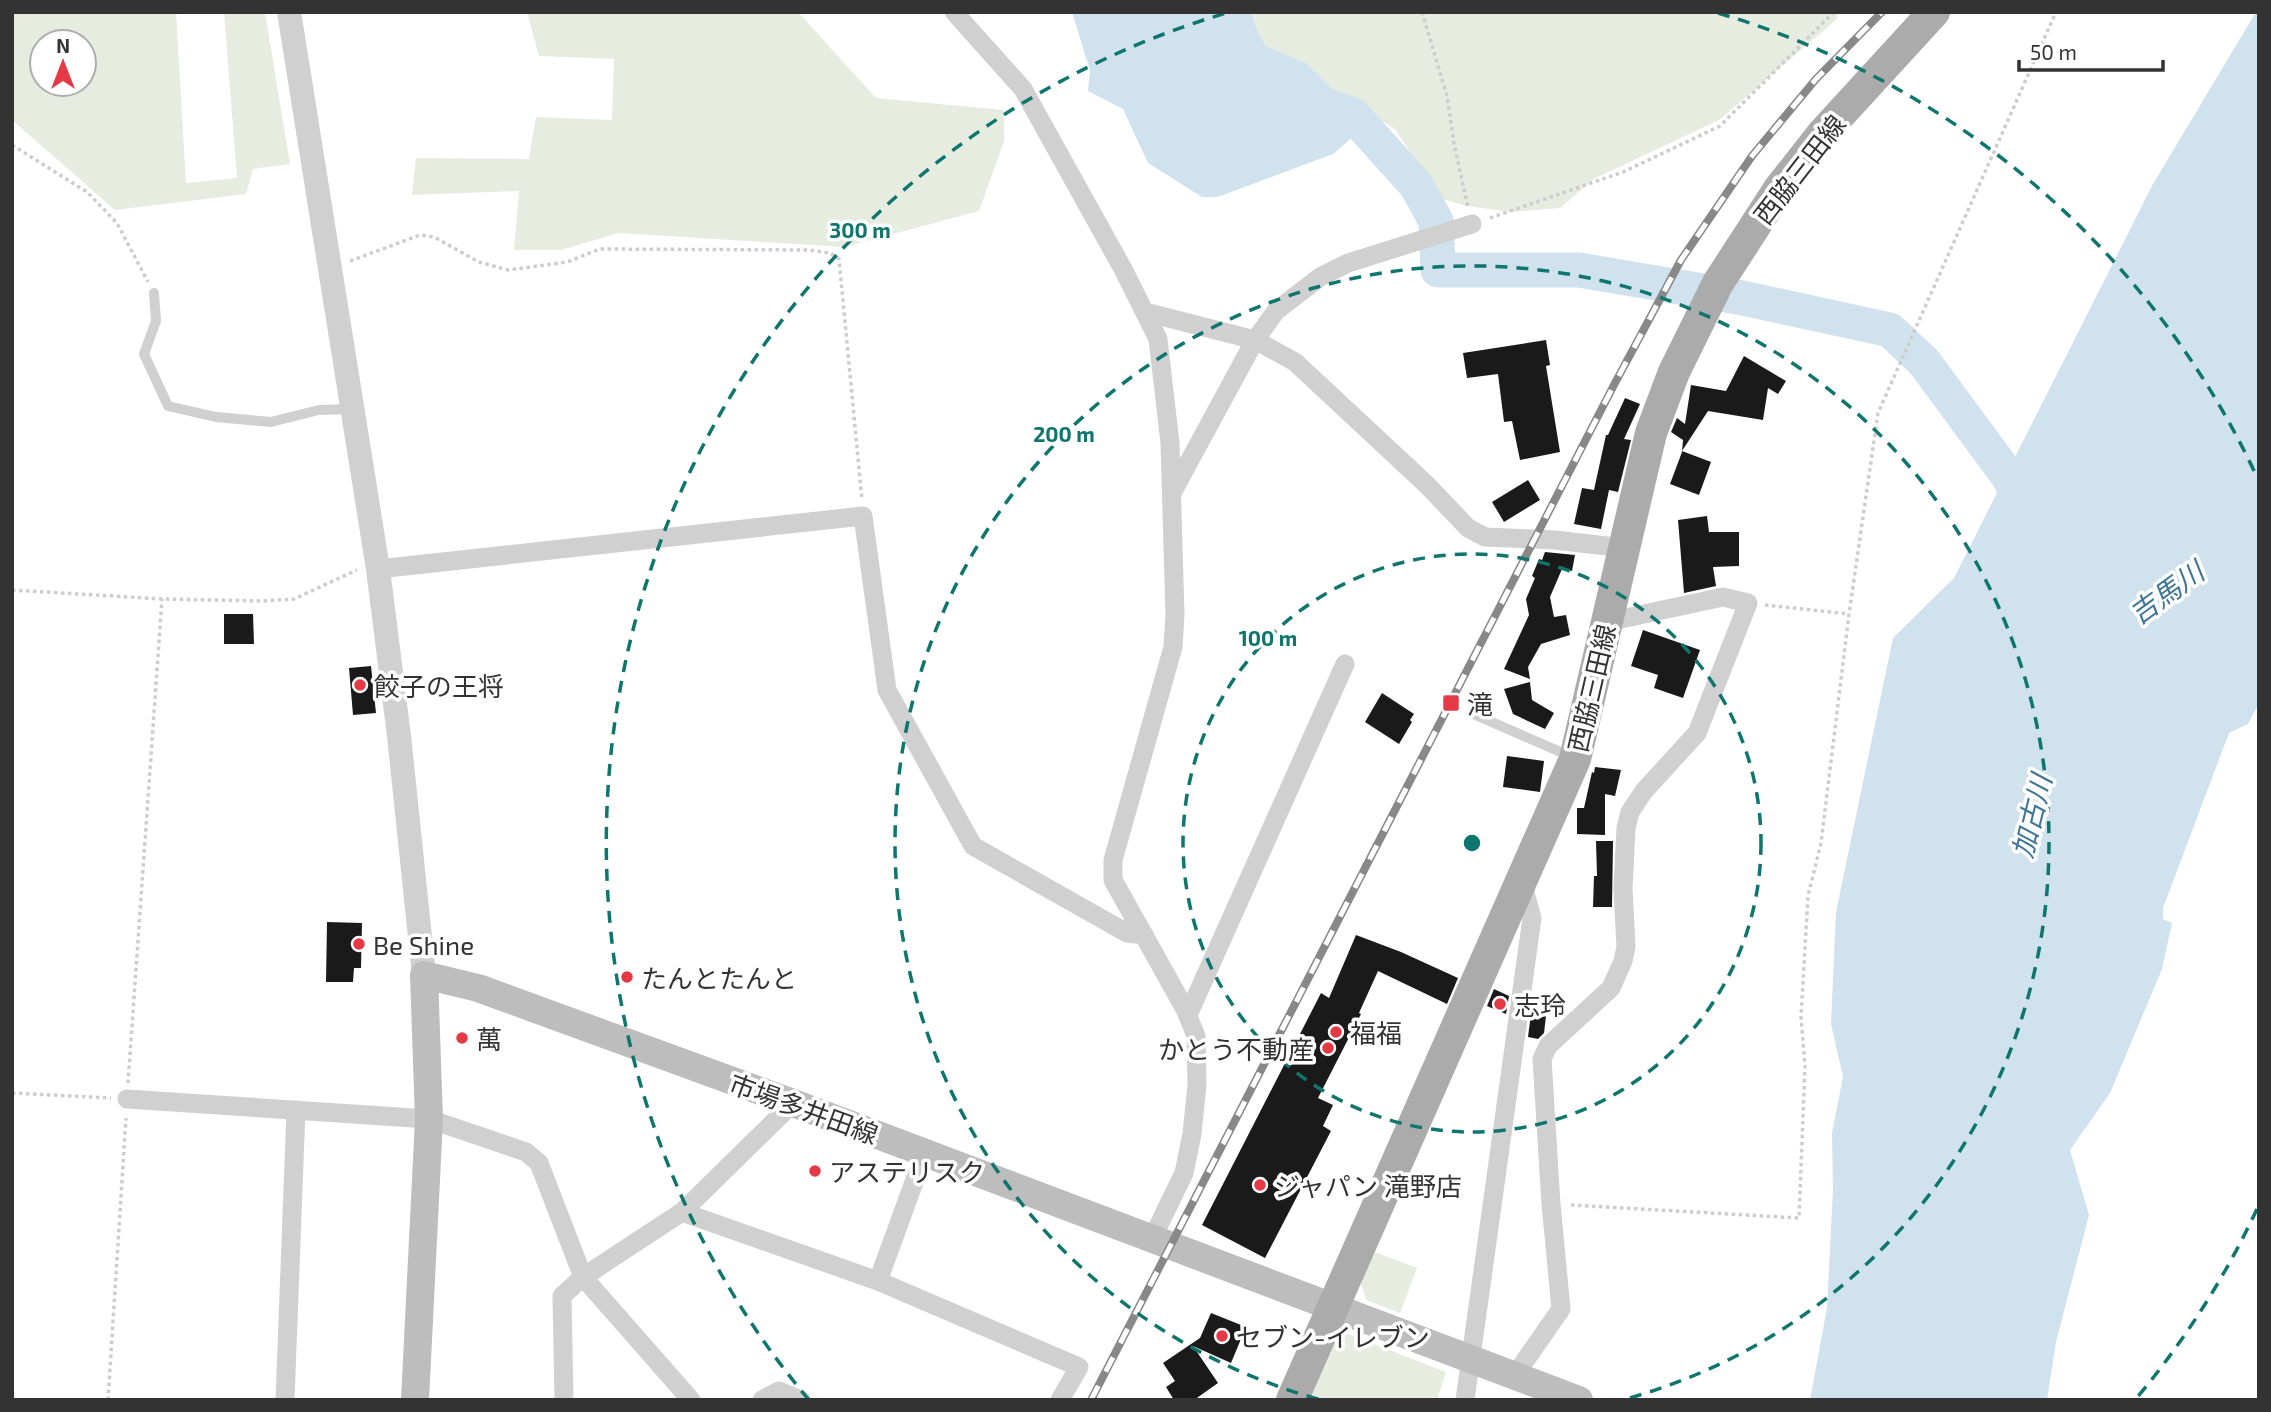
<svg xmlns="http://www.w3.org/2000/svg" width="2271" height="1412" font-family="'Exo 2','Noto Sans JP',sans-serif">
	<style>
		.green { fill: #e6ecdf; fill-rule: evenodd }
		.water { fill: #cfe2ee }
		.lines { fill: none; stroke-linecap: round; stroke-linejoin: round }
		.river { stroke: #cfe2ee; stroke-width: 35 }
		.building { fill: #1a1a1a }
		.path { stroke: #cdcdcd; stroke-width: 3.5; stroke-dasharray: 3.5 3.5; stroke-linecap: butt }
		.service { stroke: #d0d0d0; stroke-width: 10 }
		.minor { stroke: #d0d0d0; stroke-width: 19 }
		.tertiary { stroke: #d0d0d0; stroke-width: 24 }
		.secondary { stroke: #bdbdbd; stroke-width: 28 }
		.primary { stroke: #ababab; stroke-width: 32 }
		.rail-casing { stroke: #888; stroke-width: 8 }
		.rail { stroke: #fff; stroke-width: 5; stroke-dasharray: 16; stroke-linecap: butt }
		.ring { fill: none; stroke: #0f766e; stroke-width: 3.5; stroke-dasharray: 12 9 }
		.poi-dot { fill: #e63946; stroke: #fff; stroke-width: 2.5 }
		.labels { text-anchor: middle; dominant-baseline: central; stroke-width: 7; stroke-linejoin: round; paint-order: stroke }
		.street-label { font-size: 26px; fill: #333; stroke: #fff }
		.poi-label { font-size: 26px; fill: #333; stroke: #fff; text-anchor: start }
		.water-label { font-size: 28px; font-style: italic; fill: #3f7597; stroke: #fff }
		.centre { fill: #0f766e; stroke: #fff; stroke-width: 3.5 }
		.ring-label { font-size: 21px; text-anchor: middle; font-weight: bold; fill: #0f766e; stroke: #fff; stroke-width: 7; stroke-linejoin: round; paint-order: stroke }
	</style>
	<rect width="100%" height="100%" fill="#fff"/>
	<g class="green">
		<path d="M12,12H176L186,183L237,178L224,12H265L290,164L253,169L246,194L115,210L12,120ZM42,42H84V84H42Z"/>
		<polygon points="527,12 798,12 876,98 1004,110 1004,141 979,211 844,247 618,233 561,250 514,250 519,191 412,195 416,158 529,159 536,117 612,120 614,59 539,56"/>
		<polygon points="1251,12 1839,12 1836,20 1719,120 1594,179 1560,208 1512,212 1467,206 1439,198 1395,129 1338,94 1306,63 1266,46 1259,34"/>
		<polygon points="1375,1252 1417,1268 1400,1313 1366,1300 1360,1281"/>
		<polygon points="1343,1332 1446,1372 1437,1400 1309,1400 1336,1340"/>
	</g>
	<g class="water">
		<polygon points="1072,12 1251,12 1259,34 1266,46 1306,63 1338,94 1372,115 1353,129 1356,134 1333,154 1218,197 1202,197 1148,163 1123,109 1088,91 1090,71"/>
		<polygon points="2256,12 2259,12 2259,703 2248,724 2229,733 2163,908 2163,919 2172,923 2162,969 2110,1093 2070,1150 2089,1215 2056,1342 2047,1400 1810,1400 1827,1308 1833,1190 1832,1133 1843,1077 1831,1024 1836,912 1893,638 1954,578 2153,184"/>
	</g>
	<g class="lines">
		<g class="river">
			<polyline points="1320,103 1353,115 1416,185 1436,221 1436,227"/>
			<polyline points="1437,240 1438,270 1579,270 1738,297 1890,330 1924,362 2011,480 2024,518"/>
		</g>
	</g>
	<g class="building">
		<polygon points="1546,340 1550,365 1546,366 1560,452 1520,460 1512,421 1504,422 1498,374 1467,378 1463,353"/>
		<polygon points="1744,356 1786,381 1778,394 1768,388 1763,420 1708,411 1682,451 1711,462 1699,495 1670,484 1682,452 1683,440 1671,432 1677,418 1685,424 1691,385 1726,391"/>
		<polygon points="1625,398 1640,404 1624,439 1631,440 1618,492 1609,490 1601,529 1574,524 1582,488 1594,490 1606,435 1608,435"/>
		<polygon points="1528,480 1540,500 1504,522 1492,502"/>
		<polygon points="1707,516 1709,532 1739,532 1739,566 1713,567 1716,586 1684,593 1678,520"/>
		<polygon points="1545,552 1575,555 1572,571 1562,569 1550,597 1554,617 1566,615 1570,635 1541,644 1528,667 1530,679 1504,669 1529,615 1526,599 1535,578 1532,576 1539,559 1542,560"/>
		<polygon points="224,614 253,614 254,644 224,644"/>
		<polygon points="1643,630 1700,650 1683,698 1654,688 1658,675 1631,666"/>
		<polygon points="371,666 376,713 353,715 349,668"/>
		<polygon points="1530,682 1532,700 1554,713 1545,729 1513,714 1504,689"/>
		<polygon points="1382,693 1414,714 1410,720 1412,722 1399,744 1365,722"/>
		<polygon points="1507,756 1544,761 1540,792 1503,787"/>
		<polygon points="1595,767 1621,770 1615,796 1605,794 1605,835 1577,834 1577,808 1584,808 1592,772 1594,773"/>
		<polygon points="1596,841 1613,841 1612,907 1593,907 1594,876 1597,876"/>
		<polygon points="327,922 362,923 361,968 354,968 353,982 326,982"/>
		<polygon points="1356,935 1401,952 1458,978 1447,1004 1378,971 1359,1013 1361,1014 1318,1098 1333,1105 1323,1126 1331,1131 1265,1258 1202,1225 1321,993 1329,998"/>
		<polygon points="1494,989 1509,996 1506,1014 1487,1006"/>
		<polygon points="1531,1014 1546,1016 1544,1033 1538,1039 1528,1037"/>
		<polygon points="1211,1313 1246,1327 1231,1363 1193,1346 1218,1383 1194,1400 1174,1400 1166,1387 1175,1381 1163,1363 1200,1338"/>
	</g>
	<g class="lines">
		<g class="path">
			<polyline points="1422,12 1447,96 1454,143 1468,208"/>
			<polyline points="12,145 87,192 117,223 148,282"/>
			<polyline points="1490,218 1623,172 1720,126 1834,12"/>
			<polyline points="350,261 420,235 434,237 479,262 508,270 567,262 600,249 809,250 830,253 839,259 862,500"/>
			<polyline points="12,590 162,599 264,601 294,599 357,570"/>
			<polyline points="1765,605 1849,614"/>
			<polyline points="128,1083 162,599"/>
			<polyline points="12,1093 111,1098"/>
			<polyline points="1571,1205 1799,1218 1805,1066 1801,1017 1808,896 1821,843 1849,614 1878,413 2056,12"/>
			<polyline points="108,1400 126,1118"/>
		</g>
		<g class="service">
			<polyline points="154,293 156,321 144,354 168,406 216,417 271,422 319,410 352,409"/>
			<polyline points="1471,713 1572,757"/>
		</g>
		<g class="minor">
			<polyline points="954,12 1023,89 1123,269 1158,339 1170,443 1175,615 1173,647 1113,860 1113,880 1185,1009 1196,1036 1197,1085 1192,1134 1184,1173 1152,1239"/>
			<polyline points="1145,312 1255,340 1295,362 1427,485 1468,528 1485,537 1555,540 1624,548"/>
			<polyline points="1172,493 1255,340 1276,311 1320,277 1348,263 1472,224"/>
			<polyline points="378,569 863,516 887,690 973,846 1127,933 1144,935"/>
			<polyline points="1188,1015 1345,664"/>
			<polyline points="127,1099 429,1119 526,1152 539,1163 583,1277 691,1400"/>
			<polyline points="682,1212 878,1281 1079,1367 1060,1400"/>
			<polyline points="878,1281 925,1152"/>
			<polyline points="1515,1375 1561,1309 1551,1204 1542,1059 1548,1046 1611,988 1623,961 1626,947 1623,889 1626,828 1630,812 1644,791 1697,733 1748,603 1723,597 1607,622"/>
			<polyline points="285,1400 296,1110"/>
			<polyline points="564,1400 562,1296 583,1277 682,1212 793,1103"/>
			<polyline points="762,1400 779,1391 801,1400"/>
			<polyline points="1465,1400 1532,918 1522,882"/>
		</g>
		<polyline class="tertiary" points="289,12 378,569 399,736 424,975"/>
		<polyline class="secondary" points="415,1400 429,1119 424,975 478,988 793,1103 1579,1400"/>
		<polyline class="primary" points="1292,1400 1575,759 1651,433 1674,372 1718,283 1779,189 1823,133 1934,12"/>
		<defs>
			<polyline id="rail" points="1091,1400 1615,383 1681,260 1752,156 1816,79 1882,12"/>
		</defs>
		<use href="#rail" class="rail-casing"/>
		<use href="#rail" class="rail"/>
	</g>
	<g class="ring">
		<circle cx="1472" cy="843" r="289"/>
		<path d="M1318 1399A577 577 0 1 1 1626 1399"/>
		<path d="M2257 1209A866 866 0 0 1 2135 1400M809 1400A866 866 0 0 1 1226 13M1718 13A866 866 0 0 1 2257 477"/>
	</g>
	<g class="poi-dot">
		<circle cx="360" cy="685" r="7"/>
		<rect x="1442" y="694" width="18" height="18" rx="3.5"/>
		<circle cx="359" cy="944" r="7"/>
		<circle cx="627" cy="977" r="7"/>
		<circle cx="1500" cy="1004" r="7"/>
		<circle cx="1336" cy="1032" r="7"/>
		<circle cx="462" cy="1038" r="7"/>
		<circle cx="1328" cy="1048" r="7"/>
		<circle cx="815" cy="1171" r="7"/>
		<circle cx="1260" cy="1185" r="7"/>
		<circle cx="1222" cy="1336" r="7"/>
	</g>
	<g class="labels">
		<g class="street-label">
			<text transform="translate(1799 169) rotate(-52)">西脇三田線</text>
			<text transform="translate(1591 688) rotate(-77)">西脇三田線</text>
			<text transform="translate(804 1108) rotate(20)">市場多井田線</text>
		</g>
		<g class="poi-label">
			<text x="374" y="685">餃子の王将</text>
			<text x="1467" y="703">滝</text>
			<text x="373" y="944">Be Shine</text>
			<text x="641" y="977">たんとたんと</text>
			<text x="1514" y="1004">志玲</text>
			<text x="1350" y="1032">福福</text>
			<text x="476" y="1038">萬</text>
			<text x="1314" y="1048" text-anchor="end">かとう不動産</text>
			<text x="829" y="1171">アステリスク</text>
			<text x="1274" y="1185">ジャパン 滝野店</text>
			<text x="1236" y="1336">セブン-イレブン</text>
		</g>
		<g class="water-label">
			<text transform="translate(2166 592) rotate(-36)">吉馬川</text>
			<text transform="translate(2031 816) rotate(-76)">加古川</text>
		</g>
	</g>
	<circle cx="1472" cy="843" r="10" class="centre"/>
	<g class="ring-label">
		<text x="860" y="238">300 m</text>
		<text x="1064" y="442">200 m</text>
		<text x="1268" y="646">100 m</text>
	</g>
	<rect width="2271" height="1412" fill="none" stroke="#333333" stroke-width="28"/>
	<g transform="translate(63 63)"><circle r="33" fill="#ffffff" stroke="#adadad" stroke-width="2"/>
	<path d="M0-5L12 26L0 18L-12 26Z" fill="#e63946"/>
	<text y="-10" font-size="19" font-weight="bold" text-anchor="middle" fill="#333333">N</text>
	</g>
	<path d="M2019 60v10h144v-10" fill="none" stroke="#333333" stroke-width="3.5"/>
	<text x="2030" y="60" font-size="21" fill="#333333" stroke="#ffffff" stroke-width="5" paint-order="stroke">50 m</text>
</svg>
